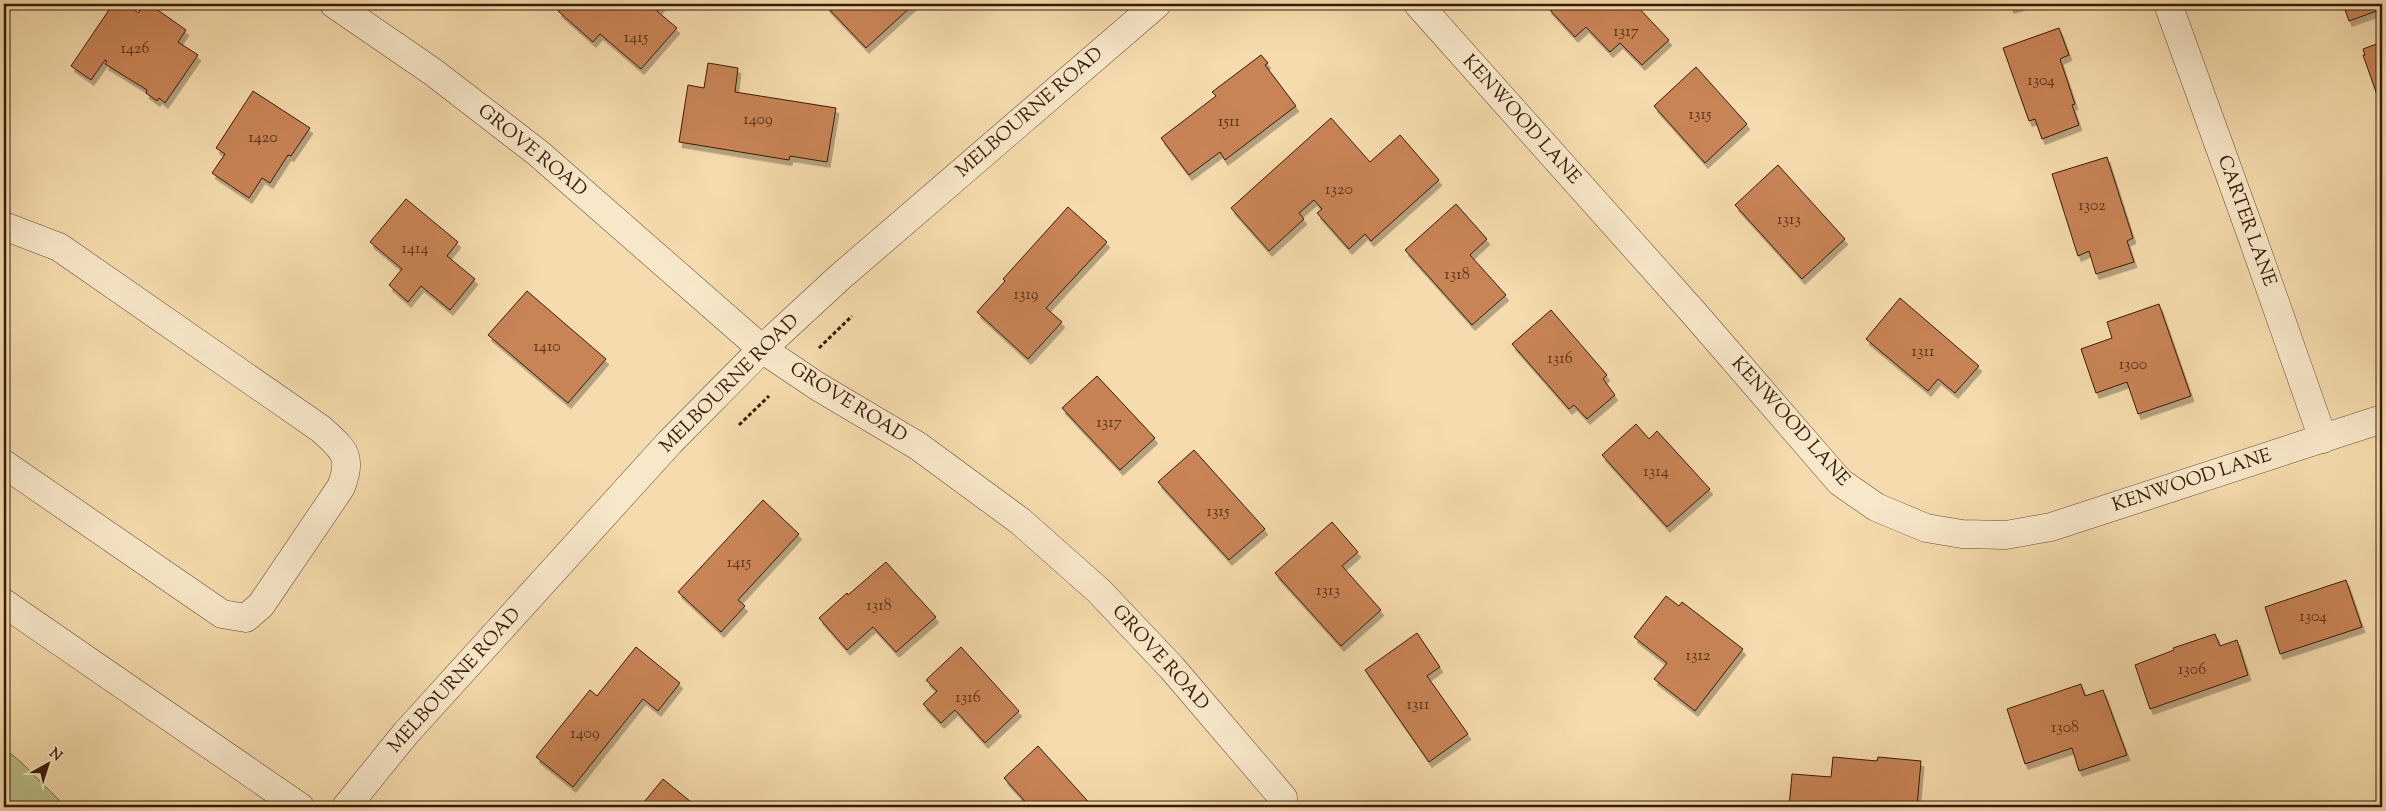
<svg xmlns="http://www.w3.org/2000/svg" width="2386" height="811" font-family="'Sorts Mill Goudy',serif">
	<style>
		.green { fill: #bbc08b; stroke: #796e48 }
		.building { fill: #c98456; stroke: #371b05; filter: url(#shadow) }
		.lines { fill: none; stroke-linecap: round; stroke-linejoin: round }
		.minor-casing { stroke: #664b2f; stroke-width: 29 }
		.path { stroke: #371b05; stroke-width: 3; stroke-dasharray: 4 2.5; stroke-linecap: butt }
		.minor { stroke: #f8e8ca; stroke-width: 28 }
		.labels { text-anchor: middle; dominant-baseline: central; stroke-width: 4; stroke-linejoin: round; paint-order: stroke }
		.number-label { font-size: 16px; fill: #5c3519 }
		.street-label { font-size: 19px; fill: #371b05; stroke: #f8e8ca }
	</style>
	<defs>
		<filter id="shadow"><feDropShadow dx="3" dy="5.5" stdDeviation="0" flood-color="#0004"/></filter>
	</defs>
	<rect width="100%" height="100%" fill="#f5dbad"/>
	<filter id="stains"><feTurbulence type="fractalNoise" baseFrequency=".004" numOctaves="4"/><feColorMatrix values="0 0 0 0 .2 0 0 0 0 .09 0 0 0 0 .02 0 0 0 .5 -.17"/></filter>
	<radialGradient id="worn" r=".72"><stop offset=".6" stop-color="#630" stop-opacity="0"/><stop offset="1" stop-color="#630" stop-opacity=".3"/></radialGradient>
	<polygon class="green" points="4,748 22,763 66,807 4,807"/>
	<g class="building">
		<polygon points="113,4 128,4 138,13 144,4 149,4 186,30 178,42 198,55 165,103 159,98 157,101 146,93 147,90 105,64 107,61 105,60 91,80 71,66"/>
		<polygon points="565,4 663,4 657,11 677,28 641,69 600,34 593,42 558,11"/>
		<polygon points="829,4 914,4 866,48 826,6"/>
		<polygon points="1553,4 1635,4 1669,40 1642,65 1620,43 1610,52 1586,27 1575,37 1548,8"/>
		<polygon points="2009,4 2024,4 2011,8"/>
		<polygon points="2343,4 2382,4 2382,9 2349,21"/>
		<polygon points="2059,28 2069,55 2060,59 2075,104 2072,105 2079,125 2042,139 2035,119 2029,121 2003,48"/>
		<polygon points="2382,42 2382,109 2363,55 2365,55 2363,49"/>
		<polygon points="1261,55 1268,63 1265,65 1296,106 1225,160 1220,152 1189,175 1161,138 1216,96 1212,92"/>
		<polygon points="708,63 738,68 735,92 836,108 827,162 790,156 789,160 679,142 688,85 704,88"/>
		<polygon points="1696,67 1747,124 1705,163 1654,106"/>
		<polygon points="253,91 310,128 291,156 288,155 270,183 262,178 249,198 212,173 225,154 216,148"/>
		<polygon points="1331,118 1370,162 1400,135 1439,180 1371,241 1365,234 1349,249 1317,213 1322,209 1314,200 1299,213 1304,219 1269,251 1231,208"/>
		<polygon points="2107,157 2133,238 2127,241 2134,262 2096,274 2089,251 2078,256 2052,174"/>
		<polygon points="1778,165 1845,239 1802,279 1735,205"/>
		<polygon points="406,199 458,242 447,256 475,279 450,310 421,286 408,302 389,285 402,269 370,242"/>
		<polygon points="1456,204 1487,239 1470,255 1506,295 1472,325 1405,250"/>
		<polygon points="1068,207 1107,242 1046,308 1062,322 1028,359 977,312 1005,281 1003,279"/>
		<polygon points="527,291 606,359 568,403 488,335"/>
		<polygon points="1900,298 1979,366 1955,393 1938,379 1928,391 1866,339"/>
		<polygon points="2159,304 2191,396 2138,414 2127,382 2096,393 2081,349 2112,338 2107,322"/>
		<polygon points="1551,310 1607,375 1603,379 1615,395 1587,419 1574,405 1569,409 1512,344"/>
		<polygon points="1097,376 1155,438 1120,470 1062,408"/>
		<polygon points="1636,424 1649,439 1657,431 1710,489 1667,527 1602,455"/>
		<polygon points="1194,450 1265,529 1229,560 1158,482"/>
		<polygon points="763,500 799,534 738,600 745,606 721,632 678,592"/>
		<polygon points="1332,522 1358,552 1342,566 1381,610 1341,646 1275,573"/>
		<polygon points="886,562 936,617 896,652 873,627 847,650 819,618 847,593 848,595"/>
		<polygon points="2346,580 2362,627 2280,654 2265,607"/>
		<polygon points="1666,596 1679,606 1682,602 1743,649 1695,711 1654,679 1667,663 1634,637"/>
		<polygon points="1417,633 1440,667 1427,676 1468,734 1429,762 1365,670"/>
		<polygon points="2215,634 2220,646 2237,640 2248,675 2150,709 2135,665 2174,650 2173,648"/>
		<polygon points="636,647 680,683 658,711 643,699 573,787 536,757 590,690 597,696"/>
		<polygon points="961,647 1019,711 985,743 955,710 941,723 923,704 937,691 926,680"/>
		<polygon points="2081,684 2085,696 2103,690 2127,755 2079,771 2072,748 2025,764 2007,709"/>
		<polygon points="1038,746 1093,807 1030,807 1004,778"/>
		<polygon points="1833,757 1877,761 1878,757 1921,761 1917,807 1789,807 1792,774 1831,777"/>
		<polygon points="663,779 697,807 640,807"/>
	</g>
	<g class="lines">
		<defs>
			<g id="minor">
				<polyline points="334,4 433,72 538,153 762,349 817,386 918,446 1020,521 1099,591 1172,668 1283,798"/>
				<polyline points="1418,4 1693,312 1840,482 1876,507 1926,528 1962,534 2006,535 2051,527 2382,419"/>
				<polyline points="2168,4 2250,231 2323,439"/>
				<path d="M4,226L59,247L321,429C344,450 353,456 341,487L261,605L246,618L222,614L4,464"/>
				<polyline points="4,603 300,807"/>
				<polyline points="346,807 406,733 670,442 762,349 840,277 1157,4"/>
			</g>
		</defs>
		<use href="#minor" class="minor-casing"/>
		<g class="path">
			<polyline points="819,348 852,316"/>
			<polyline points="739,425 769,396"/>
		</g>
		<use href="#minor" class="minor"/>
	</g>
	<g class="labels">
		<g class="number-label">
			<text x="1626" y="32">1317</text>
			<text x="636" y="38">1415</text>
			<text x="135" y="49">1426</text>
			<text x="2041" y="81">1304</text>
			<text x="1700" y="115">1315</text>
			<text x="758" y="120">1409</text>
			<text x="1229" y="122">1511</text>
			<text x="263" y="138">1420</text>
			<text x="1339" y="190">1320</text>
			<text x="2092" y="206">1302</text>
			<text x="1789" y="220">1313</text>
			<text x="415" y="249">1414</text>
			<text x="1457" y="275">1318</text>
			<text x="1026" y="295">1319</text>
			<text x="547" y="347">1410</text>
			<text x="1923" y="352">1311</text>
			<text x="1560" y="359">1316</text>
			<text x="2133" y="365">1300</text>
			<text x="1109" y="423">1317</text>
			<text x="1656" y="472">1314</text>
			<text x="1218" y="512">1315</text>
			<text x="739" y="563">1415</text>
			<text x="1328" y="591">1313</text>
			<text x="879" y="606">1318</text>
			<text x="2313" y="617">1304</text>
			<text x="1698" y="656">1312</text>
			<text x="2192" y="670">1306</text>
			<text x="968" y="698">1316</text>
			<text x="1418" y="705">1311</text>
			<text x="2065" y="728">1308</text>
			<text x="585" y="734">1409</text>
		</g>
		<g class="street-label">
			<text transform="translate(1030 113) rotate(-41)">MELBOURNE ROAD</text>
			<text transform="translate(1521 120) rotate(48)">KENWOOD LANE</text>
			<text transform="translate(532 151) rotate(39)">GROVE ROAD</text>
			<text transform="translate(2246 221) rotate(70)">CARTER LANE</text>
			<text transform="translate(730 384) rotate(-45)">MELBOURNE ROAD</text>
			<text transform="translate(848 403) rotate(32)">GROVE ROAD</text>
			<text transform="translate(1790 422) rotate(48)">KENWOOD LANE</text>
			<text transform="translate(2192 481) rotate(-18)">KENWOOD LANE</text>
			<text transform="translate(1160 658) rotate(48)">GROVE ROAD</text>
			<text transform="translate(455 681) rotate(-48)">MELBOURNE ROAD</text>
		</g>
	</g>
	<rect width="2386" height="811" fill="none" stroke="#f5dbad" stroke-width="20"/>
	<rect x="5" y="5" width="2376" height="801" fill="none" stroke="#371b05" stroke-width="2.5"/>
	<rect x="10" y="10" width="2366" height="791" fill="none" stroke="#371b05"/>
	<g transform="translate(48 764) rotate(39)" stroke="#f8e8ca" stroke-width="4" paint-order="stroke">
	<path d="M0-4L9 19L0 12L-9 19Z" fill="#371b05"/>
	<text y="-8" font-size="14" font-weight="bold" text-anchor="middle" fill="#371b05">N</text>
	</g>
	<rect width="100%" height="100%" filter="url(#stains)"/>
	<rect width="100%" height="100%" fill="url(#worn)"/>
</svg>
